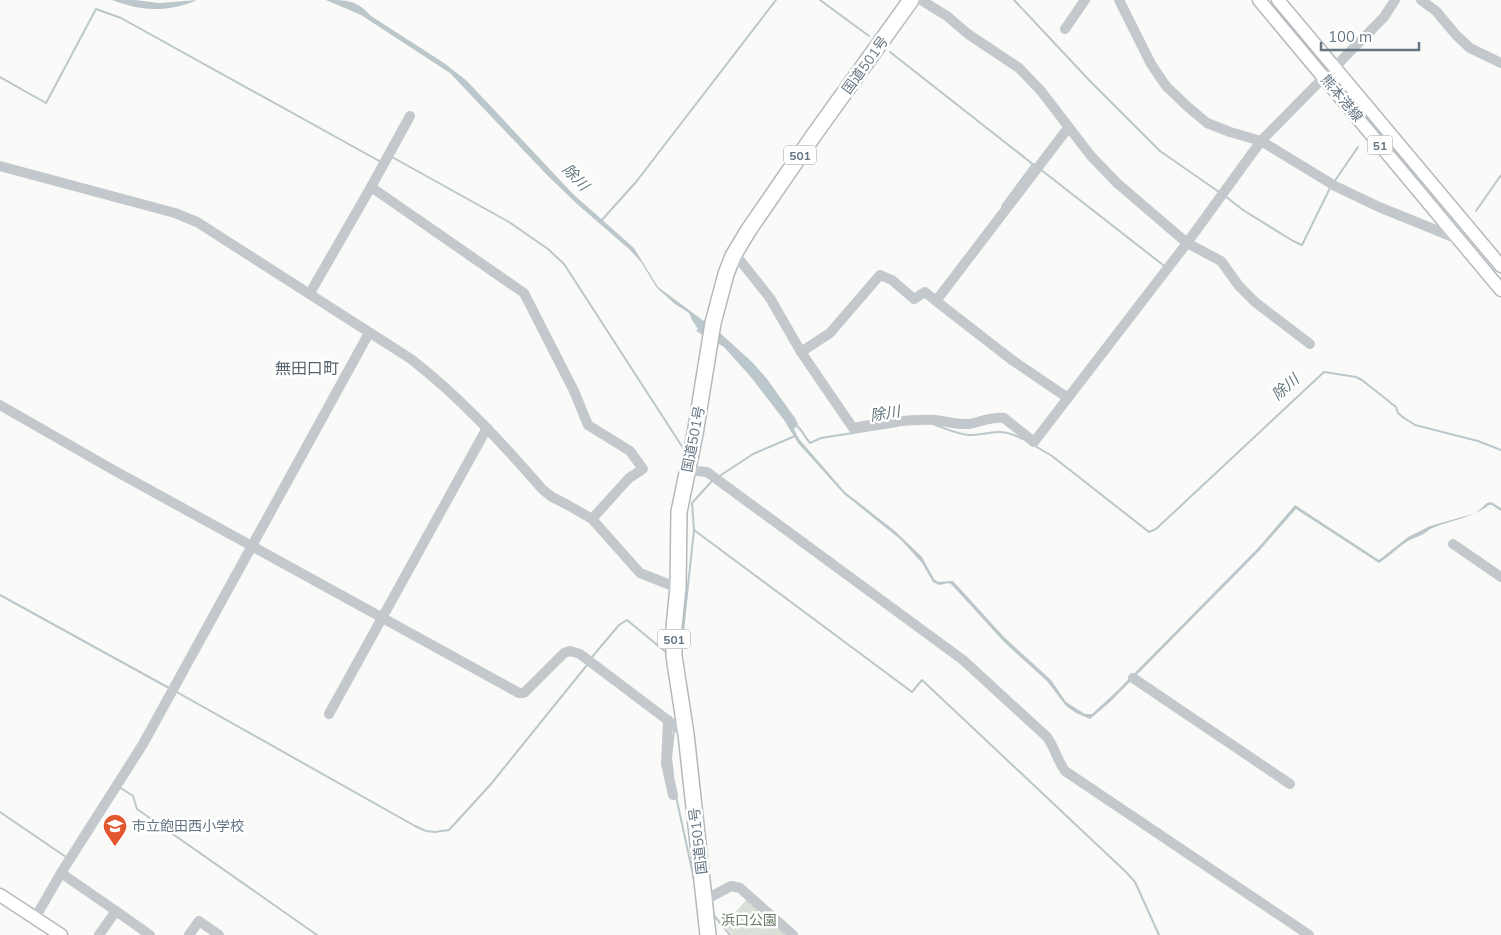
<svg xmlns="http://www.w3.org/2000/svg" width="1501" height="935" font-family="Mulish,'Noto Sans JP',sans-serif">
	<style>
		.green { fill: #dadfd7 }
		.water { fill: #bbc7cb }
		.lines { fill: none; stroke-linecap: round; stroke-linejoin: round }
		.stream { stroke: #bbc7cb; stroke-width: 2 }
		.major-casing { stroke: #b5babe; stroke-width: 15 }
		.highway-casing { stroke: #b4b9bd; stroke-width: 18 }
		.minor { stroke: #c3c8cc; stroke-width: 10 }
		.major { stroke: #fff; stroke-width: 12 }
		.highway { stroke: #fff; stroke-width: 15 }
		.labels { text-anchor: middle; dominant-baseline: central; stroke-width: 5; stroke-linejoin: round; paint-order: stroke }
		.shield { fill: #fff; stroke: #939fa8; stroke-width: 1 }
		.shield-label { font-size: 12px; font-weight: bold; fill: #657683 }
		.street-label { font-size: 14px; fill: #657683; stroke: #fff }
		.poi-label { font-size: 14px; fill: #657683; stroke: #fff; text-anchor: start }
		.park-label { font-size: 14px; fill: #687a64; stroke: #fff }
		.water-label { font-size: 15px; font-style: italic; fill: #60757c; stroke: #fff }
		.quarter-label { font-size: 16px; fill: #57646e; stroke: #fff }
	</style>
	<rect width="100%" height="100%" fill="#fafaf8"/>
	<polygon class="green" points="748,898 788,935 732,935 724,925"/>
	<g class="water">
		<path d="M112,0H135L159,3L197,0C169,13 140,11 112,0Z"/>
		<path d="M326,0C346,0 357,0 371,16L444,63L467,81L573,194L634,248L658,287L720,333L752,362L767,379L795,418L798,424L794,429L799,439L845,492L895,531L922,557L934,579L938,582L953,581L1004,637L1051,680L1066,702L1085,714H1092L1117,691L1258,548L1295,505L1379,560L1408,537L1430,526L1476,513L1487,503L1491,502L1501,508V511L1492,505H1489C1471,519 1450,520 1430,529C1424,535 1416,537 1408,541C1398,547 1390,556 1379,563L1296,509L1259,551L1110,702L1090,719L1076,713L1066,706L1047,681L1005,643L952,585L949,583L939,585L933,582L922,563L912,552L900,539L844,494L798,443L784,420L750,376L724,347L696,331L698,329L692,320L689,313L675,304L657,288L641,262L629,249L577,204L546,174L450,73L361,15Z"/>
	</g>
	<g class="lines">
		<g class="stream">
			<polyline points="820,0 869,36"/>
			<polyline points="1014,0 1089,80 1160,151 1219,192"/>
			<polyline points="890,52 1034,165"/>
			<polyline points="0,77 46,103 96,9 121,18 381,162"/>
			<polyline points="392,157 509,222 548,249 564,264 683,448"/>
			<polyline points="1040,169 1163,265"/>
			<polyline points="1334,182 1358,147"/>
			<polyline points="1225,196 1243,210 1293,241 1302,245 1330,188"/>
			<polyline points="1002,206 1033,164"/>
			<polyline points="1476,211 1501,175"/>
			<polyline points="601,221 636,182 776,0"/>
			<path d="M795,425C802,428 804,437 810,443L821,438L897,426"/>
			<path d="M935,425C947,429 957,434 969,435C992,435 999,426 1022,439"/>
			<polyline points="1035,446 1052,456 1149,532 1156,529 1324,372 1356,377 1362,380 1396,407 1398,413 1404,418 1415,425 1478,441 1501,450"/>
			<polyline points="718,477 753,454 795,436"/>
			<polyline points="694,530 912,692 922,680 1126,872 1135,882 1159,935"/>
			<polyline points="0,595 169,688"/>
			<polyline points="681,650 694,530 692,503 712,481"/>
			<polyline points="592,657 619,625 627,620 667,653"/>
			<polyline points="175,691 415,826 426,831 435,832 449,830 491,784 587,665"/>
			<polyline points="673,774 671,758 674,729"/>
			<polyline points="119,787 133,796 137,809 317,935"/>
			<polyline points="676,796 695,884"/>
			<polyline points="0,812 66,857"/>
			<polyline points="712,913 730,935"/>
		</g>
		<defs>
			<g id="major">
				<polyline points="1259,0 1501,290"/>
				<polyline points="1278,0 1501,266"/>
				<polyline points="0,895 61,935"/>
			</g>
			<polyline id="highway" points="708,935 686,734 674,656 674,627 678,588 679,512 695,434 713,323 726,274 733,256 748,231 814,135 911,0"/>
		</defs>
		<use href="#major" class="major-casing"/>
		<use href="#highway" class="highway-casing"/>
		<g class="minor">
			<polyline points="921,0 947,16 968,34 1019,68 1041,91 1091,156 1117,183 1187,243 1221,261 1239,286 1255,302 1310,344"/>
			<polyline points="1119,0 1151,64 1166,86 1188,107 1207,123 1230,132 1261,141 1335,186 1379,207 1458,239"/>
			<polyline points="1421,0 1436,11 1456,35 1470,48 1501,63"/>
			<polyline points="1065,29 1085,0"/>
			<polyline points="1335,67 1384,17 1395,0"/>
			<path d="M0,166L175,213L197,222L411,359C460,397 502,443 543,490L552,497L566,504L592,519L640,573L678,588"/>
			<polyline points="371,187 524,293 574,391 588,425 630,451 643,469 629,478 592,519"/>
			<path d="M733,256L739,259L770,298L801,352L853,428C880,423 907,419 934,420C946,421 958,425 969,424C981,422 992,416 1004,418L1034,442L1187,243L1261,141L1324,77"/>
			<polyline points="310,293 371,187 410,116"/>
			<polyline points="936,301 1012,360 1068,398"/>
			<polyline points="801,352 830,333 880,275 892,280 914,299 925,292 936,301 1068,128"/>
			<polyline points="0,405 108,467 519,693 524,693 564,653 570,651 580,654 686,734"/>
			<path d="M688,470L707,472L963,660L1047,737C1055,748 1057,760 1065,771L1309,935"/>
			<polyline points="1453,544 1501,577"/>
			<polyline points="1133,678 1290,784"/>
			<polyline points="329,714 487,428"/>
			<polyline points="668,720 666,764 673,795"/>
			<polyline points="61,873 116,911 99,935"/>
			<polyline points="705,900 731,886 740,888 793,935"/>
			<polyline points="116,911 150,935"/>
			<polyline points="35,918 61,873 143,744 369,333"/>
			<polyline points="189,935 199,921 219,935"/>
		</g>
		<use href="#major" class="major"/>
		<use href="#highway" class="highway"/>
	</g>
	<defs>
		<symbol id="school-pin" viewBox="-11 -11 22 30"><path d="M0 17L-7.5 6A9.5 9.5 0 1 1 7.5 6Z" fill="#e4572e" stroke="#fff"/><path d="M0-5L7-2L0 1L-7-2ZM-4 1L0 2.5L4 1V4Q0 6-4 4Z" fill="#fff"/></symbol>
	</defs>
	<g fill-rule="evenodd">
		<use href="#school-pin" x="101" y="812" width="28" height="38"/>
	</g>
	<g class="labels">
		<g class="shield">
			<rect x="1367.5" y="135.5" width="25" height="19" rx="4"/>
			<rect x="784" y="145.5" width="32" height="19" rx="4"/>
			<rect x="658" y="629.5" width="32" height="19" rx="4"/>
		</g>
		<g class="shield-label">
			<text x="1380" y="145">51</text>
			<text x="800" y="155">501</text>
			<text x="674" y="639">501</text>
		</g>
		<g class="street-label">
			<text transform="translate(865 65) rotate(-54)">国道501号</text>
			<text transform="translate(1342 98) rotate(50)">熊本港線</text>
			<text transform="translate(693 439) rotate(-79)">国道501号</text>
			<text transform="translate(698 841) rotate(-97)">国道501号</text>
		</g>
		<g class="poi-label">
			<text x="132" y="826">市立飽田西小学校</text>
		</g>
		<g class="park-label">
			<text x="749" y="920">浜口公園</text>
		</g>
		<g class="water-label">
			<text transform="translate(576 177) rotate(46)">除川</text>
			<text transform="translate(1285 387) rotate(-42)">除川</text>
			<text transform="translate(885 413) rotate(-9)">除川</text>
		</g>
		<g class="quarter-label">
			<text x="307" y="368">無田口町</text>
		</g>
	</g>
	<path d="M1321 42v8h98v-8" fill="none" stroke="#657683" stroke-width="2.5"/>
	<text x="1328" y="42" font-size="15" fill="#657683" stroke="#ffffff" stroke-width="4" paint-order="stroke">100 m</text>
</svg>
